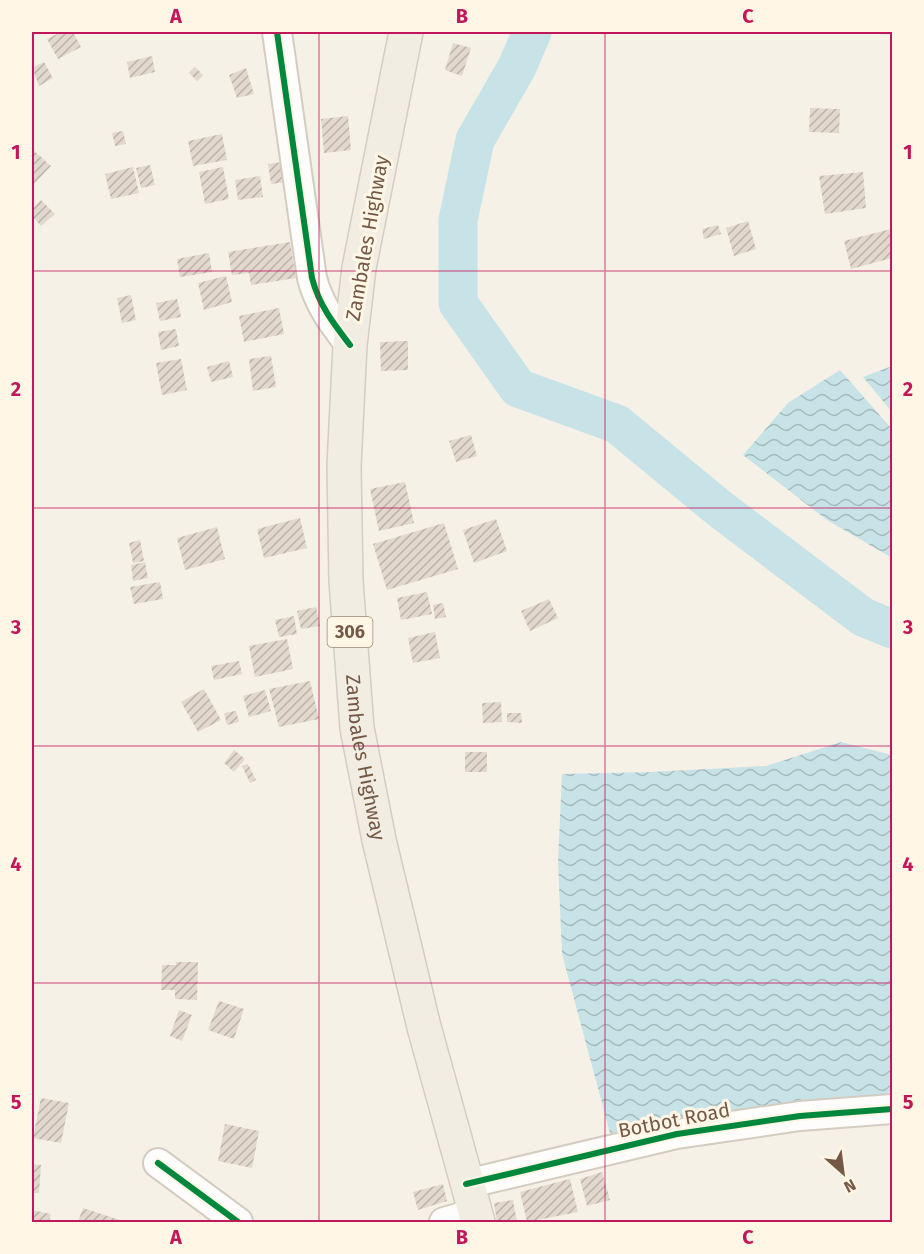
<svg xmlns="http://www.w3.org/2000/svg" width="924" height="1254" font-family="'Fira Sans',sans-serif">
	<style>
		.water { fill: url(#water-waves) }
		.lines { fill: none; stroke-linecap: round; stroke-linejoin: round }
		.river { stroke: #c7e3e7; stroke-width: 39 }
		.building { fill: url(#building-hatch) }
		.minor-casing { stroke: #d5ccc1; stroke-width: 32 }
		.major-casing { stroke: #d5ccc3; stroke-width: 36 }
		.minor { stroke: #fefdfb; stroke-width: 28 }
		.major { stroke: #f2ede3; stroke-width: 33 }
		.cycleway-casing { stroke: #fff6e6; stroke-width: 10 }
		.cycleway { stroke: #00873e; stroke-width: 6 }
		.grid { fill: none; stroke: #c2185b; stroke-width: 1.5; stroke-opacity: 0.55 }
		.labels { text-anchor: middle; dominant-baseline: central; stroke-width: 6; stroke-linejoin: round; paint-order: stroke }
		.shield { fill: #fff6e6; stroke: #9e8876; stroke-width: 1.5 }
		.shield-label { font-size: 18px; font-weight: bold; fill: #745946 }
		.street-label { font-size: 20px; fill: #745946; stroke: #fff6e6 }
		.neatline { fill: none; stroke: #c2185b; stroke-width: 2 }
		.grid-label { font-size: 20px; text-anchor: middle; font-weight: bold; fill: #c2185b }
	</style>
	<defs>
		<pattern id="water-waves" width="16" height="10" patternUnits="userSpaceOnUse" patternTransform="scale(1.5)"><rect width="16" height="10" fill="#c7e3e7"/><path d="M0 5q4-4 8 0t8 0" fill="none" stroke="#a6bbbd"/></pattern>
		<pattern id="building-hatch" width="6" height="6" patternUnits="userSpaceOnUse" patternTransform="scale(1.5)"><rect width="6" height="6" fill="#e3d8cd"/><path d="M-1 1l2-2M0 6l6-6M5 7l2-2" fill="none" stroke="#bdb2a8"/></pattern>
	</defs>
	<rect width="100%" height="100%" fill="#f6f1e6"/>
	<g class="water">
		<polygon points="892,366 892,412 863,377"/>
		<polygon points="840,370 892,429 892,558 827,520 743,455 788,403"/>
		<polygon points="841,742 892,755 892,1100 610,1133 562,954 558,862 562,774 652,772 766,766"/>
	</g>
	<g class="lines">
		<polyline class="river" points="532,32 517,67 475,140 458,220 458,303 518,388 617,424 720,509 863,617 892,629"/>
	</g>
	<g class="building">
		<polygon points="61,32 73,32 81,47 58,59 47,39"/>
		<polygon points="453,43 471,48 462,76 445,70"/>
		<polygon points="152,56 155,72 130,78 127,62"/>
		<polygon points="44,62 53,78 39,86 32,68"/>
		<polygon points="195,67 203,75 197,81 189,73"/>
		<polygon points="246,68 254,94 237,98 229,75"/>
		<polygon points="810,108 840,109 839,133 809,132"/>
		<polygon points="348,116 351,150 324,153 321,119"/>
		<polygon points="123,131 126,144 115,146 112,133"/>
		<polygon points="222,134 227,160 193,166 188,141"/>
		<polygon points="32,149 51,166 32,186"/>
		<polygon points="282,162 286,182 271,184 268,164"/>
		<polygon points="150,165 155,185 141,188 136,168"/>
		<polygon points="133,167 139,193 111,199 105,174"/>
		<polygon points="223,167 229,199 205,204 199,172"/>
		<polygon points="863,172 866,208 825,214 819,176"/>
		<polygon points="260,176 263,197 238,200 235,180"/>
		<polygon points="41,200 55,214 41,226 32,216 32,209"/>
		<polygon points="748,221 756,249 734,256 726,228"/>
		<polygon points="718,225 721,234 704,239 702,229"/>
		<polygon points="891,229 892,258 851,269 844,241"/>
		<polygon points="290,242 296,278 251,285 249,273 232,275 228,252"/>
		<polygon points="209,253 212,272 180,277 177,259"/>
		<polygon points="226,276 232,302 204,310 198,283"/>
		<polygon points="131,295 136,320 122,323 117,298"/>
		<polygon points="177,299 181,317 160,321 156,303"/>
		<polygon points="279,308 284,334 244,342 239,316"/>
		<polygon points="176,329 179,346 161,350 158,332"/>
		<polygon points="408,341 408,370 381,371 380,342"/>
		<polygon points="271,356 276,387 253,391 249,359"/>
		<polygon points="181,359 187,390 162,395 156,363"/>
		<polygon points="229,361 233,377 211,382 207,367"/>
		<polygon points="471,435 477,456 456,462 449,441"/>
		<polygon points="405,482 414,523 379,531 370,489"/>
		<polygon points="300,518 307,548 264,558 257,529"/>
		<polygon points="496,519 507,551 474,563 463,530"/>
		<polygon points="444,523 458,569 387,590 373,544"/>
		<polygon points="217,527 225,559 185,570 177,538"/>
		<polygon points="140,540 144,561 133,563 129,543"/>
		<polygon points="145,562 148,578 133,581 131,565"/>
		<polygon points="160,582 163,599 134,604 130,587"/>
		<polygon points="427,592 432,614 401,620 397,598"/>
		<polygon points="549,599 558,618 530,631 521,611"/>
		<polygon points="443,603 446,617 435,619 433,605"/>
		<polygon points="316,607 320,626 301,629 297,611"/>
		<polygon points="294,616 297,634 279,637 275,620"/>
		<polygon points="435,632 440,658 413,663 408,638"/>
		<polygon points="287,639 293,669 255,677 249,646"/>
		<polygon points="239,661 242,674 214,680 211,666"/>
		<polygon points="310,681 319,719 279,727 269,689"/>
		<polygon points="204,689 221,720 198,732 181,702"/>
		<polygon points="265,690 271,711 249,717 243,696"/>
		<polygon points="501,702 502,722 483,723 482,703"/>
		<polygon points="236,711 239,722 227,725 224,713"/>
		<polygon points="507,713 521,713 522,723 507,722"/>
		<polygon points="234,750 245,759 234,772 224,763"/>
		<rect x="465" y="752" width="22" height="20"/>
		<polygon points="248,764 256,780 250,783 242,766"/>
		<polygon points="176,962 198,962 197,1000 175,999 175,990 161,990 162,965 176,965"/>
		<polygon points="219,1001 244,1009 234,1039 208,1030"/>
		<polygon points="179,1010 192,1015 182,1041 170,1036"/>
		<polygon points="41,1098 69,1103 61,1143 33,1138"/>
		<polygon points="225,1124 259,1131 252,1168 218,1161"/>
		<polygon points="32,1164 41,1165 39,1193 32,1193"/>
		<polygon points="602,1172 610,1200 587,1206 580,1179"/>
		<polygon points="570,1179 578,1212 527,1222 520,1192"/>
		<polygon points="443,1184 447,1201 418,1210 413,1192"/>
		<polygon points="513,1200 517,1222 497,1222 494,1203"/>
		<polygon points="83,1208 126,1222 78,1222"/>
		<polygon points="32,1210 51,1214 49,1222 32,1222"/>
	</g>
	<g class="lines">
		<defs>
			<g id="minor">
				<path d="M277,32L312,278C319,305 333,323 350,345"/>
				<polyline points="158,1163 238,1222"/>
				<polyline points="466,1184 677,1134 800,1116 892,1109"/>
				<polyline points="444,1222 475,1213"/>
			</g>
			<g id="major">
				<path id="s1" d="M406,32L359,268L350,345L344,466L346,581L357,728L379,840L424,1027L478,1222"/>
			</g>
		</defs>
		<use href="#minor" class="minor-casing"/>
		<use href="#major" class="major-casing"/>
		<use href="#minor" class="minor"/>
		<use href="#major" class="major"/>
		<defs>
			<g id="cycleway">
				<path d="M277,32L312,278C319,305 333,323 350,345"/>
				<polyline points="158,1163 238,1222"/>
				<polyline points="466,1184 677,1134 800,1116 892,1109"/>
			</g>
		</defs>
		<use href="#cycleway" class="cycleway-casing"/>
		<use href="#cycleway" class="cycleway"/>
	</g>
	<path class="grid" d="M319,32V1222M605,32V1222M32,271H892M32,508H892M32,746H892M32,983H892"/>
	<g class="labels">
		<rect class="shield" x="327.5" y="617" width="45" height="30" rx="4.5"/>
		<g class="shield-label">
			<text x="350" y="632">306</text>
		</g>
		<g class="street-label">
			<text transform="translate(367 238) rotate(-80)">Zambales Highway</text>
			<text stroke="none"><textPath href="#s1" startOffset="732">Zambales Highway</textPath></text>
			<text transform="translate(674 1120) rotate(-11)">Botbot Road</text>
		</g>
	</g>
	<rect width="924" height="1254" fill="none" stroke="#fff6e6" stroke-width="66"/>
	<g transform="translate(843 1173) rotate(152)" stroke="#fff6e6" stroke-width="4.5" paint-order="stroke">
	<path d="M0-4.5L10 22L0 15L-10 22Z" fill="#745946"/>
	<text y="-9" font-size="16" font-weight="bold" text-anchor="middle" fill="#745946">N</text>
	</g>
	<rect x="33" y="33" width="858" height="1188" class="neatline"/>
	<g class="grid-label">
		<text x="176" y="23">A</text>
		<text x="462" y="23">B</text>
		<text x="748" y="23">C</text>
		<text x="16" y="159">1</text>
		<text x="908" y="159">1</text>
		<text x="16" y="396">2</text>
		<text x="908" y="396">2</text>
		<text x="16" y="634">3</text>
		<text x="908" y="634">3</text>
		<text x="16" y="871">4</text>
		<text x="908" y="871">4</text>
		<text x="16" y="1109">5</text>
		<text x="908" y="1109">5</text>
		<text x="176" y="1244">A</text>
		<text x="462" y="1244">B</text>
		<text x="748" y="1244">C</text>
	</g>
</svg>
